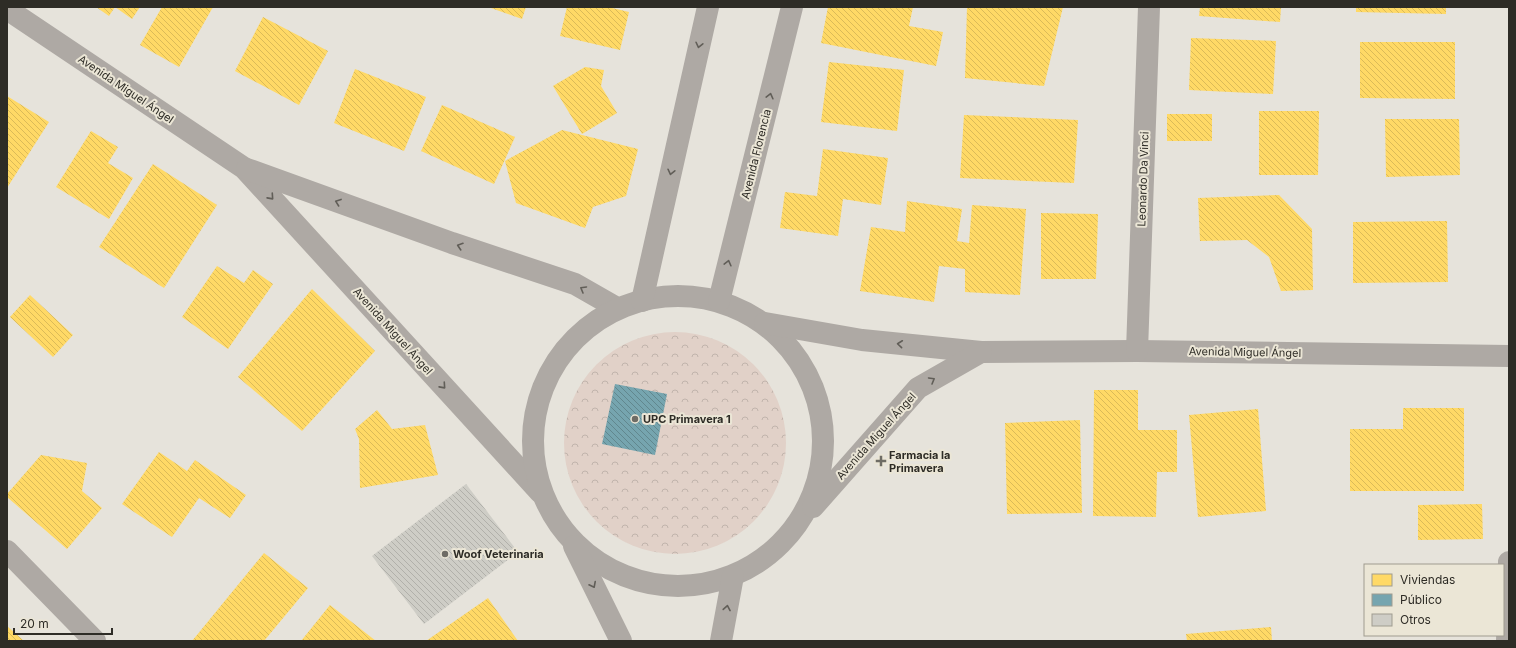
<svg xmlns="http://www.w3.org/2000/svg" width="1516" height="648" font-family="Inter,sans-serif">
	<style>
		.park { fill: url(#park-crowns) }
		.homes { fill: url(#homes-back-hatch) }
		.public { fill: url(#public-back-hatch) }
		.building { fill: url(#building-back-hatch) }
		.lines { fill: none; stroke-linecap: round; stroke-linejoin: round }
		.minor { stroke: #aea9a4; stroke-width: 22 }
		.oneway { stroke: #615e58 }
		.poi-dot { fill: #6e6c65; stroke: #ebe6d6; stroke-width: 1.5 }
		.labels { text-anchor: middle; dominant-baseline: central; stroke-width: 4; stroke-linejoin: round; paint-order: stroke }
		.street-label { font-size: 11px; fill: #2e2c26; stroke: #ebe6d6 }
		.poi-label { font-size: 11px; font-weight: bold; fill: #2e2c26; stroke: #ebe6d6; text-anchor: start }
	</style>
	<defs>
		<pattern id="park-crowns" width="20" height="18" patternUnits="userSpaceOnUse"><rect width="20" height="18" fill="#e1d1c8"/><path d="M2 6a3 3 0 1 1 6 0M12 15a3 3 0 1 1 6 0" fill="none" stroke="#c1b4ac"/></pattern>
		<pattern id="homes-back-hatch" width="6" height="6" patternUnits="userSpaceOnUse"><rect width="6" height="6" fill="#ffd966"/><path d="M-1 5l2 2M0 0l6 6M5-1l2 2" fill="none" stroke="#dbba58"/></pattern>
		<pattern id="public-back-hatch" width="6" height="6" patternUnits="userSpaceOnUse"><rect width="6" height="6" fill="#76a5af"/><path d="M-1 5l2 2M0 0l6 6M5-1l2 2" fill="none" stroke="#61878e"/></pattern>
		<pattern id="building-back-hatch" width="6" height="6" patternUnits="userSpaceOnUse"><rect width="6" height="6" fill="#cecdc6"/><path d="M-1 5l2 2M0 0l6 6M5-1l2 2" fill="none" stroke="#b1b0aa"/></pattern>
	</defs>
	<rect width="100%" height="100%" fill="#e6e3db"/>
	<circle class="park" cx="675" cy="443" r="111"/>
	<g class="homes">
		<polygon points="96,7 140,7 132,19 115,7 109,16"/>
		<polygon points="162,7 213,7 179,67 140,45"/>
		<polygon points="488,7 526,7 522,19"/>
		<polygon points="567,7 608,7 629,12 620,50 560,36"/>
		<polygon points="828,7 913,7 909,26 943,32 936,66 821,43"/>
		<polygon points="967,7 1063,7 1044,86 965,78"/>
		<polygon points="1200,7 1281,7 1280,22 1199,16"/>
		<polygon points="1356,7 1446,7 1446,14 1356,12"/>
		<polygon points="263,17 328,51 299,105 235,71"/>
		<polygon points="1191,38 1276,41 1273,94 1189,90"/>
		<polygon points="1360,42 1455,42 1455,99 1360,98"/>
		<polygon points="829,62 904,70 897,131 821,122"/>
		<polygon points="585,67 604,70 601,86 617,113 582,134 553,86"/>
		<polygon points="355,69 426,97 404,151 334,123"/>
		<polygon points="7,96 49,122 7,188"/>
		<polygon points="442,105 515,137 494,184 421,151"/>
		<polygon points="1259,111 1319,111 1318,175 1259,175"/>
		<rect x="1167" y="114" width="45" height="27"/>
		<polygon points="964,115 1078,120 1074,183 960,178"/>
		<polygon points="1385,119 1459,119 1460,175 1386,177"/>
		<polygon points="562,130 638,149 626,196 593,207 585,228 516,203 505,161"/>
		<polygon points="91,131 118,147 108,163 133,178 109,219 56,187"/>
		<polygon points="823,149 888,158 881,205 843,199 838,236 780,228 785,192 817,196"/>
		<polygon points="153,164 217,205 164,288 99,247"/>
		<polygon points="1279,195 1312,229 1313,290 1281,291 1269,257 1247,240 1200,241 1198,198"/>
		<polygon points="907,201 962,209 957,241 969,243 972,205 1026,209 1020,295 965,292 965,269 939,266 934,302 860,291 871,227 905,232"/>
		<polygon points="1041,213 1098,214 1096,279 1041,279"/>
		<polygon points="1447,221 1448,282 1353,283 1353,222"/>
		<polygon points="217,266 244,283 253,270 273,284 228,349 182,317"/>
		<polygon points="312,289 375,351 302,431 238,377"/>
		<polygon points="30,295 73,335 53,357 10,317"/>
		<polygon points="1094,390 1138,390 1138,430 1177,430 1177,472 1157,472 1156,517 1093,516"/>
		<polygon points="1403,408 1464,408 1464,491 1350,491 1350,429 1403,429"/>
		<polygon points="1258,409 1266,511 1198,517 1189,415"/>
		<polygon points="377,410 392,429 425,425 438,475 360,488 359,439 355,429"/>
		<polygon points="1080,420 1082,513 1007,514 1005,423"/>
		<polygon points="159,452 187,471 195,460 246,495 230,518 199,498 172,537 122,504"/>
		<polygon points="41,455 87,463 82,491 102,508 67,549 7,497 7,494"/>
		<polygon points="1482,504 1483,539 1418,540 1418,505"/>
		<polygon points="264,553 308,588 264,641 192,641"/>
		<polygon points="488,598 518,641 426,641"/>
		<polygon points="330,605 376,641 301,641"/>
		<polygon points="7,626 24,641 7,641"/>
		<polygon points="1271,627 1272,641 1187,641 1186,634"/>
	</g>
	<polygon class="public" points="615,384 667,394 655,455 602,444"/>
	<polygon class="building" points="466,484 518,552 424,624 372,556"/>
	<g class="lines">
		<g class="minor">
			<polyline points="7,9 244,168 540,492"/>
			<polyline points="247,169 452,243 575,284 617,308"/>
			<circle cx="678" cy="441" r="145"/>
			<polyline points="642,301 708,7"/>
			<polyline points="719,301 792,7"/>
			<polyline points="765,323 862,340 981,352 1137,351 1509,356"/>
			<polyline points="1137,351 1149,7"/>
			<polyline points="813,507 918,388 981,352"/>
			<polyline points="574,546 621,641"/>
			<polyline points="7,551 95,641"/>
			<polyline points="721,641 733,576"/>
			<polyline points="1507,641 1509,562"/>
		</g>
	</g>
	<defs><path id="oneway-chevron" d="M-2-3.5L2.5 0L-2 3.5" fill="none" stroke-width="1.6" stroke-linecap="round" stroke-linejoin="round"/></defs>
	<g class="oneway">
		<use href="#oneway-chevron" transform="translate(699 45) rotate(103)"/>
		<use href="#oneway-chevron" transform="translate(770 96) rotate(-76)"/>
		<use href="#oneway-chevron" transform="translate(671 172) rotate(103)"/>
		<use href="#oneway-chevron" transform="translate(271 197) rotate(48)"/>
		<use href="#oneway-chevron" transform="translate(338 202) rotate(-160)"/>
		<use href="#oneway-chevron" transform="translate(460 246) rotate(-162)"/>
		<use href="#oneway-chevron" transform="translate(728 263) rotate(-76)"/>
		<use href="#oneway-chevron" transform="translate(583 289) rotate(-150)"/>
		<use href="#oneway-chevron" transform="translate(900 344) rotate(-174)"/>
		<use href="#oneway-chevron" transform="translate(932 380) rotate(-30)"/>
		<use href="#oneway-chevron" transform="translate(443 386) rotate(48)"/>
		<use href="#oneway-chevron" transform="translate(593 585) rotate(63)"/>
		<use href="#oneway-chevron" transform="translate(727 608) rotate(-80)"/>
	</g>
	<g class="poi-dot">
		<circle cx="635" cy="419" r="4"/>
		<path d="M879 455h4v4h4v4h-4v4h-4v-4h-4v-4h4z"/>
		<circle cx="445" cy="554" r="4"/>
	</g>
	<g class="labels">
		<g class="street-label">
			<text transform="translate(126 89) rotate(34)">Avenida Miguel Ángel</text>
			<text transform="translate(756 154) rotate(-76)">Avenida Florencia</text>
			<text transform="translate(1143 179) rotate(-88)">Leonardo Da Vinci</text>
			<text transform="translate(393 331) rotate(48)">Avenida Miguel Ángel</text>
			<text transform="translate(1245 352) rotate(1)">Avenida Miguel Ángel</text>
			<text transform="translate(876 436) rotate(-48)">Avenida Miguel Ángel</text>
		</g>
		<g class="poi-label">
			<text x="643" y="419">UPC Primavera 1</text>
			<text x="889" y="455">Farmacia la<tspan x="889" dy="13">Primavera</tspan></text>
			<text x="453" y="554">Woof Veterinaria</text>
		</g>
	</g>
	<rect width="1516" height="648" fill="none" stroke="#2e2c26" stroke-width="16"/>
	<rect x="1364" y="564" width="140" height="72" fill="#ebe6d6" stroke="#9f9c90"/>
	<rect x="1372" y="574" width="20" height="12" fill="#ffd966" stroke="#9f9c90"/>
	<text x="1400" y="584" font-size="12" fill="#2e2c26">Viviendas</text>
	<rect x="1372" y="594" width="20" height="12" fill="#76a5af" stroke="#9f9c90"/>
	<text x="1400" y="604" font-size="12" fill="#2e2c26">Público</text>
	<rect x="1372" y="614" width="20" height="12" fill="#cecdc6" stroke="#9f9c90"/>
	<text x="1400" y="624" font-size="12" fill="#2e2c26">Otros</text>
	<path d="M14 628v6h98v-6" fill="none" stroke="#2e2c26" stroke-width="2"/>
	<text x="20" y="628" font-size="12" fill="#2e2c26" stroke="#ebe6d6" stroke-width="3" paint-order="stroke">20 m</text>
</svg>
